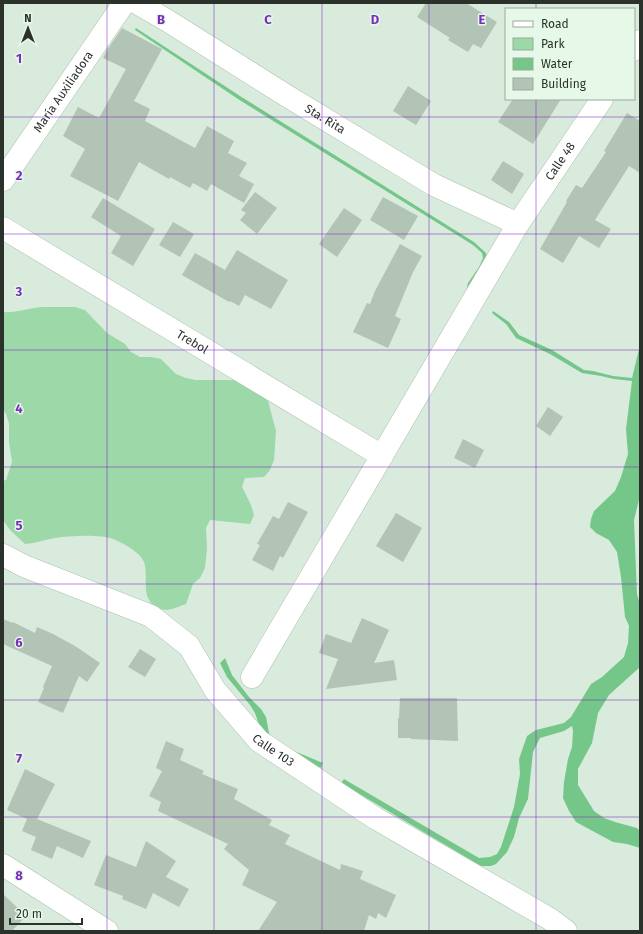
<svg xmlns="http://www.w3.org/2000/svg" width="643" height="934" font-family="'Fira Sans',sans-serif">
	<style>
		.green { fill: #9cd8a8 }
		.water { fill: #75c789 }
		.building { fill: #b2c4b5 }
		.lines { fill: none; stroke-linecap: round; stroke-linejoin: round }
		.minor-casing { stroke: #aec1b2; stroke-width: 23 }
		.minor { stroke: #fff; stroke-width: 22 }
		.grid { fill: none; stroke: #7b2cbf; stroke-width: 1; stroke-opacity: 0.55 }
		.labels { text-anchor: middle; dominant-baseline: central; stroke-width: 3; stroke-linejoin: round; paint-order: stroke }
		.street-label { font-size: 12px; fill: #2b322c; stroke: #e6f9e9 }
		.grid-label { font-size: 13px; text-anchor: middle; font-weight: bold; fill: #7b2cbf; stroke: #e6f9e9; stroke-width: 3; stroke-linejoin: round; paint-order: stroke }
	</style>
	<rect width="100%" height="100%" fill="#d9ebdc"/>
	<path class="green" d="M42,307H75L85,310L107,333L125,344L131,352L140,357H151L161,359L176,374L186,378L196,380H237L264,392L268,401L276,431L274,460L270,470L264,477L245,478L242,487L251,505L254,515L250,524L210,520L206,528L207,548L205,568L200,578L193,584L186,604C180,606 172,610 165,610C154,609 147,601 146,590C145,582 147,569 144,562C140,552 123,543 113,539C99,534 70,536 55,538C44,540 36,543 25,544L10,530L3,520V481L6,480L12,462L9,442V423L6,414L3,409V312C16,313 29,308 42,307Z"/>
	<g class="water">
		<polygon points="136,28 240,96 474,242 486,253 487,257 465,297 468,283 479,267 483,258 482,253 473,245 238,99 135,30"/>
		<polygon points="493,311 509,322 519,335 552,350 584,370 593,371 613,376 632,378 640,345 640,496 634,520 637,594 640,604 640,667 609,695 598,713 592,743 578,769 578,785 594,811 604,818 615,822 637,828 640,831 640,848 627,844 613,842 576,822 569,811 563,798 564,782 568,759 572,747 573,731 572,726 564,731 540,738 533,752 528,799 519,818 514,837 507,852 496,864 491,866 481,866 474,862 341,783 344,779 479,858 490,857 497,854 501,847 514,807 520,774 519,759 527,736 536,730 564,723 571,717 591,684 602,677 624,657 628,643 629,626 625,617 621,577 617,552 609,540 596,533 590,527 591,519 594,511 615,491 621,477 628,454 626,429 632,381 614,379 601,376 582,373 550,354 516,338 506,324 492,313"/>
		<polygon points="225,658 232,675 249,697 261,709 266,717 269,733 274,740 282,746 323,763 321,768 281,752 262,733 255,713 250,705 227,677 220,663"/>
	</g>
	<g class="building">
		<polygon points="426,3 466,3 497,22 481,48 473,44 468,52 448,40 450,38 417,17"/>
		<polygon points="122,28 162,49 134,101 150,109 145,121 195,148 207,126 234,141 228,153 247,163 239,176 254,184 244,203 211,184 207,191 193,183 190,188 170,177 169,179 139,162 118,201 70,176 85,149 63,136 78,107 99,118 126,69 103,58 107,50"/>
		<polygon points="408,86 431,101 416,125 393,111"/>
		<polygon points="513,99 561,99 533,144 498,122"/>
		<polygon points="627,113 640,121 640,173 629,166 595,220 611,229 599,248 579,236 563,263 540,249 567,202 566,201 576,185 582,188 606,152 604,151"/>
		<polygon points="503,161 524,174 512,194 491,180"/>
		<polygon points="255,192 277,208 257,234 240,220 246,213 241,210"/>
		<polygon points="383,197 418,216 404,240 370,220"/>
		<polygon points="103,198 155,229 133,266 111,253 121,236 91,217"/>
		<polygon points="344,208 362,220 337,257 319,244"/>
		<polygon points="173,222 194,234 180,257 159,245"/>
		<polygon points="400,244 422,256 413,272 395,316 401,319 388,348 353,332 367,303 370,304 375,291"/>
		<polygon points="237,250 288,280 271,309 245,295 239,306 230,301 229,302 182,275 195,253 225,270"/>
		<polygon points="548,407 563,417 550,436 536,426"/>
		<polygon points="463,439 484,450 475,468 454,458"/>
		<polygon points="288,502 308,512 283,558 280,556 273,571 252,560 260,545 257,544 273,516 279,519"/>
		<polygon points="396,513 422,528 403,562 376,546"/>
		<polygon points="362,618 389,630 374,663 394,660 397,680 326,689 338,659 319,653 326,634 351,643"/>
		<polygon points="3,619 13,623 13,622 35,633 37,627 53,634 75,646 100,663 87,682 79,676 63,713 38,702 44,688 43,687 52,666 3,644"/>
		<polygon points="140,649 156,659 145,677 128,667"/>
		<polygon points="400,698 457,698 458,741 411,739 411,738 398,738 398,718 399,718"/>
		<polygon points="166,741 184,749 180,760 204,771 202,774 238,789 234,799 272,820 269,825 290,835 285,844 340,870 341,864 363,871 360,879 396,895 386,918 378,913 376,919 369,915 364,931 258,931 277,902 242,885 249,870 224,849 228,844 158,811 161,802 149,796 162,771 156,768"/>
		<polygon points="25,769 55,784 37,819 91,841 83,858 57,846 52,859 31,850 36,837 22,831 27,819 7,810"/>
		<polygon points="146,841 176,861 166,877 189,889 179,907 153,893 146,909 122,899 123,896 94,885 106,855 136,867"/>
		<polygon points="3,894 26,916 12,931 3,931"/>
	</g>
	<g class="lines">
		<defs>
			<g id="minor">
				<path id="s1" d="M137,3L168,21L287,96L434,185L518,224"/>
				<polyline points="634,50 640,41"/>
				<path id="s2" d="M3,180L124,3"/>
				<path id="s3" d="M3,228L382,456"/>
				<path id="s4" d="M3,555L24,566L151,616L189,646L215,690L259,741L375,818L550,919L566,931"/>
				<path id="s5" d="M252,677L518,224L602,99"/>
				<polyline points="3,865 107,931"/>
			</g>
		</defs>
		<use href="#minor" class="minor-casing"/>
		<use href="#minor" class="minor"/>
	</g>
	<path class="grid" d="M107,3V931M214,3V931M322,3V931M429,3V931M536,3V9M536,99V931M3,117H640M3,234H640M3,350H640M3,467H640M3,584H640M3,700H640M3,817H640"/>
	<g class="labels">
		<g class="street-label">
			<text stroke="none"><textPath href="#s2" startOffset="107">María Auxiliadora</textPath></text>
			<text stroke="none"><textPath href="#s1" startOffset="221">Sta. Rita</textPath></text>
			<text stroke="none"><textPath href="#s5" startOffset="601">Calle 48</textPath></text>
			<text stroke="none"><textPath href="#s3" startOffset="221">Trebol</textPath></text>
			<text stroke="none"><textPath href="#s4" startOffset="344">Calle 103</textPath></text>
		</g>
	</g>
	<g class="grid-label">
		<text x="161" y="24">B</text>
		<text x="268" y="24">C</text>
		<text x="375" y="24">D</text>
		<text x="482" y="24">E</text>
		<text x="19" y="63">1</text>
		<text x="19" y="180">2</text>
		<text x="19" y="296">3</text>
		<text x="19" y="413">4</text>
		<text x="19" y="530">5</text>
		<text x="19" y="647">6</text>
		<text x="19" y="763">7</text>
		<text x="19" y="880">8</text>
	</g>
	<rect width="643" height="934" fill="none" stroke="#2b322c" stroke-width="8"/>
	<rect x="505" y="8" width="130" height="92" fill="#e6f9e9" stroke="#9ba99d"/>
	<rect x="513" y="21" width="20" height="6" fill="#ffffff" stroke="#9ba99d"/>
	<text x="541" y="28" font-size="12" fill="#2b322c">Road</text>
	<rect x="513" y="38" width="20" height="12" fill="#9cd8a8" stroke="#9ba99d"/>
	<text x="541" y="48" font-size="12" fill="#2b322c">Park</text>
	<rect x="513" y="58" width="20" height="12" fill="#75c789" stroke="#9ba99d"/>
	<text x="541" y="68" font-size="12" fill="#2b322c">Water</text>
	<rect x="513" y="78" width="20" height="12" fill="#b2c4b5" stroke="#9ba99d"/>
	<text x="541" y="88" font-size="12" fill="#2b322c">Building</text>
	<g transform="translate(28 28)" stroke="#e6f9e9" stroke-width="3" paint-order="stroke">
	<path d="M0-3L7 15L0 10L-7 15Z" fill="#2b322c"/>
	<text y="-6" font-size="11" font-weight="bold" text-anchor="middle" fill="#2b322c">N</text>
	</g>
	<path d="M10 918v6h72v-6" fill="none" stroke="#2b322c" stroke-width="2"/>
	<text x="16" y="918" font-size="12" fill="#2b322c" stroke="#e6f9e9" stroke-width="3" paint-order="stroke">20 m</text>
</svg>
